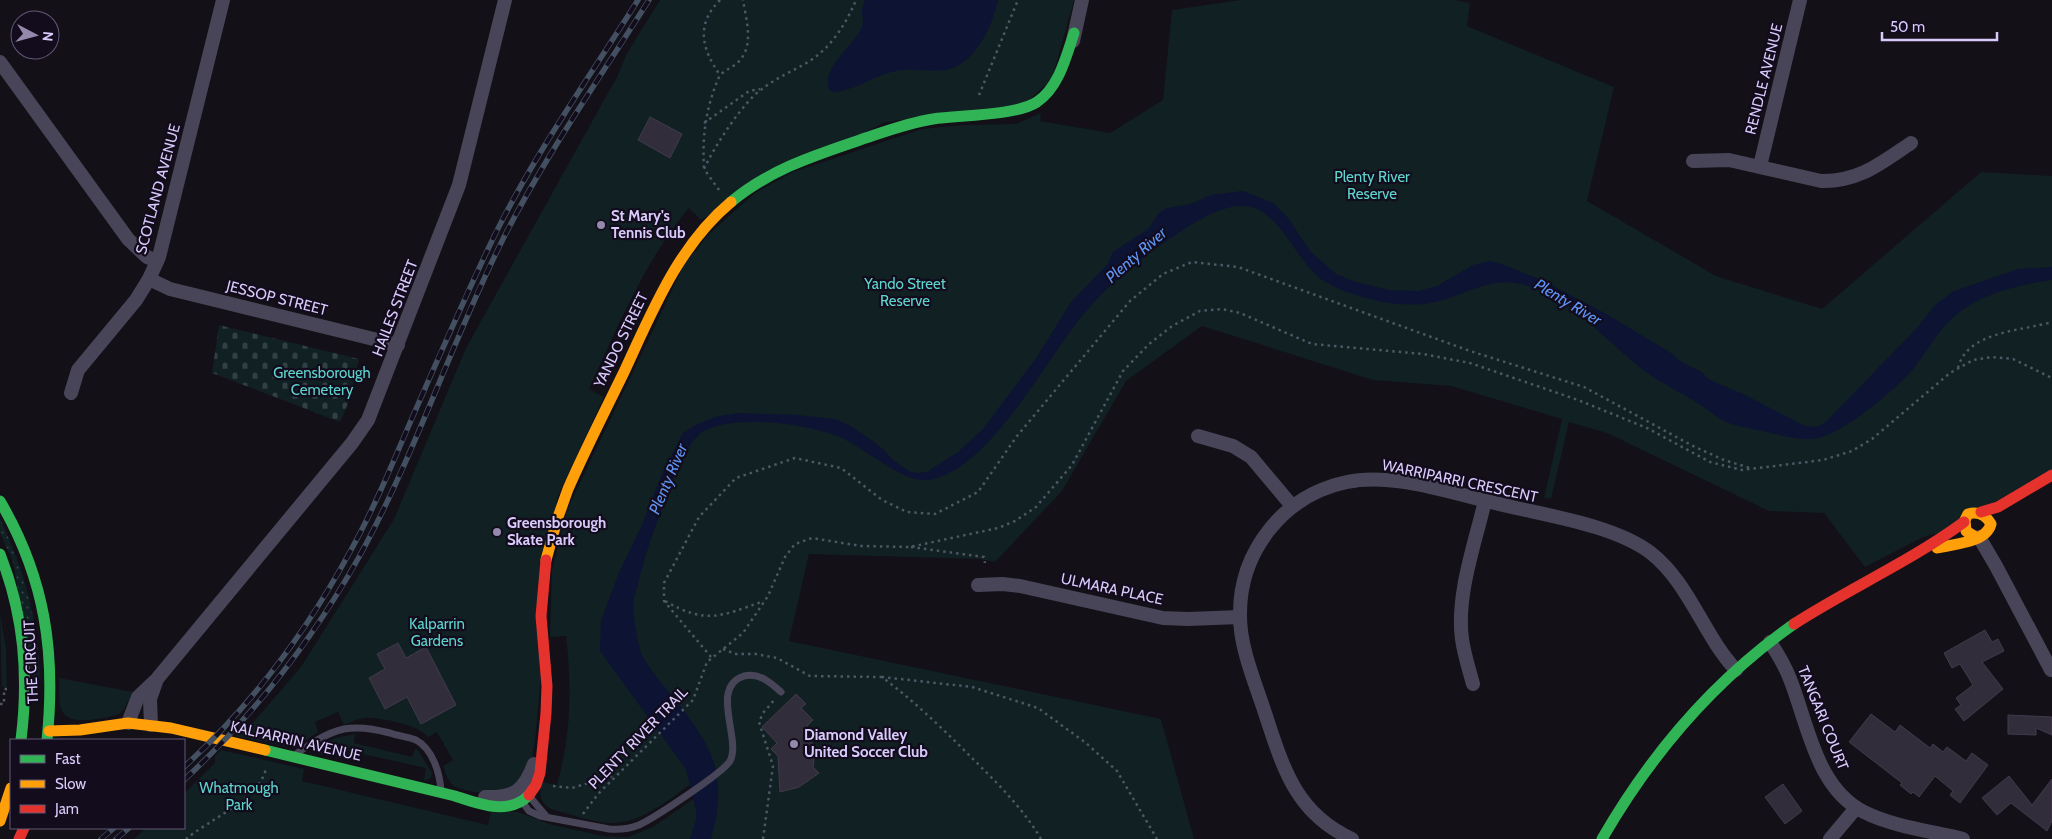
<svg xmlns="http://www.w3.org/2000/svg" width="2052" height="839" font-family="Cabin,sans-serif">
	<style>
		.green { fill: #102023 }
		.cemetery { fill: url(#cemetery-stones) }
		.garden { fill: url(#garden-dots) }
		.water { fill: #0c1333 }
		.building { fill: #322d3a; stroke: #413a4c }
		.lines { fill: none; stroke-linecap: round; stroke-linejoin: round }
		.path { stroke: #4e5764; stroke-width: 2.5; stroke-dasharray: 2.5 4; stroke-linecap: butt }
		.lane { stroke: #494558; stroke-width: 7 }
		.street { stroke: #494558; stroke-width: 14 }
		.fast { stroke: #30b455; stroke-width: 11 }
		.slow { stroke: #ff9f0a; stroke-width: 11 }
		.jam { stroke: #e5322d; stroke-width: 11 }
		.rail-casing { stroke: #435061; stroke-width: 5.5 }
		.rail { stroke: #120c1c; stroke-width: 4; stroke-dasharray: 11; stroke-linecap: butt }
		.poi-dot { fill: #9489ac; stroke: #120c1c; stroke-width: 2 }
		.labels { text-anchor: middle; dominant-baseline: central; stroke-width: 4.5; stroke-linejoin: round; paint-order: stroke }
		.street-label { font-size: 15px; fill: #d9cafc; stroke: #120c1c }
		.park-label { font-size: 15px; fill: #5dd5ce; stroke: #120c1c }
		.poi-label { font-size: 15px; font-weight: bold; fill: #d9cafc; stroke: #120c1c; text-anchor: start }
		.water-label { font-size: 16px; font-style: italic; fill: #5f94f4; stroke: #120c1c }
	</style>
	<defs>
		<pattern id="cemetery-stones" width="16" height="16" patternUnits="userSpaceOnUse" patternTransform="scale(1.25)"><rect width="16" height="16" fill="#102023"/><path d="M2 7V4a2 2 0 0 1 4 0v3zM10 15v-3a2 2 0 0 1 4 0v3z" fill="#323f44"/></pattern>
		<pattern id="garden-dots" width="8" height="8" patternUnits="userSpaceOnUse" patternTransform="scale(1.25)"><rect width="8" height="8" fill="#102023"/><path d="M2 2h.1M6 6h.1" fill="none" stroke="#323f44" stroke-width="1.8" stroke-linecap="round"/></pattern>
	</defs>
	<rect width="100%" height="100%" fill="#131018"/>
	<g class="green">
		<path d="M660,0H1074L1052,79L1025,104L885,122L701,220L689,208C644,262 618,326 589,389L604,397L557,498L535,742C532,755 531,772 521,782C504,798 472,794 453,786L447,777L443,766L453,760L437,732L428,737C420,726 384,718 370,718C361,717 352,722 344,725L338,712L315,722L318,732L295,748L235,736L244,727L251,725L301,667L394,519L466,348L618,75L627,53Z"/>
		<path d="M1241,0H1456L1470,3L1467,26L1614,87L1587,201L1716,276L1822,309L1981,172L2052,176V469L1943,532L1923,537L1865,567L1824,513L1769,511L1607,433L1569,422L1551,499L1544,498L1562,419L1451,386L1373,380L1202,326L1126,381L1062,491L995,562L980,559L809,554L789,641L1161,719L1194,839H134L146,828H184V794L215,763V756L221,750L304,769L302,781L488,825L491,812H518L549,824L603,836L628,837L653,827L709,788L705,774C679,791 648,821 615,823C595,824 570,814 551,809C539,802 539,795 542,782L557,785C571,735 572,687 566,636L550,637L552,570L567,510L684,265L709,234L755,193L793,172L922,129L963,125L1016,124L1041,113L1040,121L1110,133L1163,100L1172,10Z"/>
		<polygon points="0,612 6,649 7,687 2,687 2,701"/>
		<path d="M59,678L133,692L124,709L119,714C105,718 68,728 61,709C58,700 60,687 59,678Z"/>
		<path d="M355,734L354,743L412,757L415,749H417L432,773L431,778L424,781L426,768L327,746L323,755L314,752C318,741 344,736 355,734Z"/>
	</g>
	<polygon class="cemetery" points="219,325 359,359 350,399 340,422 212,373"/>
	<path class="garden" d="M0,518C25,573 38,619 40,679H33L13,562L0,533Z"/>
	<g class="water">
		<path d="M865,0H998C992,27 975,65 945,70C927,72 909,67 891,72C873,77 851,92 833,92L829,89C821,64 858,45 863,23C864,19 861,16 862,12C862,8 864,4 865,0Z"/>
		<path d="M1243,191L1273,203L1288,218L1310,251L1336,274L1356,282L1389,290L1418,291L1437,286L1473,265L1489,261L1499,263L1544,281L1608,315L1671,353L1683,363L1700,371L1710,380L1743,394L1805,426L1816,427L1826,422L1917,328L1936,304L1954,291L2018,269L2052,267V280C2018,285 1982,293 1956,315C1939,329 1930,347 1917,364C1901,386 1844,433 1818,438C1802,442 1782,435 1767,432C1754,429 1739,427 1726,422C1717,418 1709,410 1701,405C1677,390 1652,379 1631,360C1598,332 1564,294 1521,284C1487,276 1462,298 1430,303C1400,308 1367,300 1339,289C1336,287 1323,281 1321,279C1294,259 1278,204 1240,206C1217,207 1192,224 1174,236C1144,255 1110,283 1087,310C1049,353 988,475 926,480C903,482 867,450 844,439C813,424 732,413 702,432C695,437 687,449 683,457C676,468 672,483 667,495C656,525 645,553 638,584C636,591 634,597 633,604C633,615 638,645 642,655C650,670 662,684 673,697C713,747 729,775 711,839H690L696,820V811L686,769L600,651L601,621L618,575L641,527L662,474L683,433L696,425L715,417L738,413L797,415L835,419L849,425L870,439L883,449L893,460L909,471L917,473L927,472L958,452L983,429L1037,357L1071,302L1107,265L1113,252L1148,229L1159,213L1167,208L1191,204L1211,195Z"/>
	</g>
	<g class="building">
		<polygon points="650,117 682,134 670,158 638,140"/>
		<polygon points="1985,630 1992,642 1998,639 2004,651 1982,662 2003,689 1964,721 1955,709 1961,705 1956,698 1973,685 1960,664 1952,668 1944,653"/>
		<polygon points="398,643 406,658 426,647 456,705 421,724 407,697 385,709 369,678 385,669 377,654"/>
		<polygon points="796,694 806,704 801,708 813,720 802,731 811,740 815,752 813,767 819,773 799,787 780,792 778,756 771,749 777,743 762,727"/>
		<polygon points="1871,714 1895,732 1900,725 1930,748 1933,744 1943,752 1947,747 1966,761 1972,753 1988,765 1960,803 1950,795 1953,791 1935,776 1919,797 1913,792 1911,794 1900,785 1902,783 1849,742"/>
		<polygon points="2008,715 2052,717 2052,735 2036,728 2036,735 2008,734"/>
		<polygon points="2009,776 2032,805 2052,779 2052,821 2047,831 2011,803 1997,815 1982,798"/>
		<polygon points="1783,784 1802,811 1785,824 1765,797"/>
	</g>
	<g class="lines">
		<g class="path">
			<path d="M720,0C696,24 701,48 720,75"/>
			<polyline points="979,95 1018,0"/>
			<polyline points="704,123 749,91 760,89"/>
			<path d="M704,168C702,136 706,107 719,77C723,70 735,67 740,60C754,45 746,18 743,0"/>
			<path d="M719,190L704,169C714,147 743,102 762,89C776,78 793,71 808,62C831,48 846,24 856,0"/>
			<path d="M1958,368C1967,331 2022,331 2052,322"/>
			<polyline points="911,547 984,557 985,563"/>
			<path d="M665,601C707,625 721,616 764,601"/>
			<polyline points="723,649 735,654 756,654 777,658 810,676 882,677"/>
			<polyline points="711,657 664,601 664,583 699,517 736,478 795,458 841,468 882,500 907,512 935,514 978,492 1017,436 1130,301 1163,274 1192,262 1238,267 1470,351 1584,387 1693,446 1724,460 1750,468"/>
			<polyline points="0,704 4,704 4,689 8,689"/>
			<polyline points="553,786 572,788 615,775"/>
			<polyline points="583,814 598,794 693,700 707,662 743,633 768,596 785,557 795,544 812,538 861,546 910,547 998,528 1015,521 1036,507 1072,465 1123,371 1149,344 1172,326 1200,311 1222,309 1240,313 1312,344 1423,354 1470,363 1578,400 1647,428 1710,462 1742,470 1823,460 1852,451 1872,439 1950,373 1973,360 1992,357 2013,359 2052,378"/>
			<path d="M186,839C207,821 261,798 266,768"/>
			<polyline points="763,839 773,766 759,722 763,713 775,699"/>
			<path d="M1041,839C1023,808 996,782 971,757C943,729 914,701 882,677L972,687L1038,708L1086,743L1117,771L1157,839"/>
		</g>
		<g class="lane">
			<path d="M296,754C310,744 326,733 344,729C360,726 375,729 390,733C398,736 409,737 416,740C433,749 440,774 441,791"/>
			<polyline points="530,797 546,816"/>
			<path d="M523,803L529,811L540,816L609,829C620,830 629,829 639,825C654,818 723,773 730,761C742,740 709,687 744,676C759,672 771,683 781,692"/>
		</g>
		<g class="street">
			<polyline points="1073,41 1082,0"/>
			<polyline points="0,62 128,239 147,257 157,261"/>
			<path d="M1693,161L1729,160L1821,181C1859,182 1881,163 1911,143"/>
			<polyline points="1760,166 1800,0"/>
			<polyline points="149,279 170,289 398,345"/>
			<polyline points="71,393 78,370 136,300 149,279 159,257 223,0"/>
			<polyline points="1198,436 1233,446 1251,457 1292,506"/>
			<polyline points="1979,537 1996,566 2051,670"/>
			<polyline points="978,585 1002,584 1020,586 1163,618 1188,619 1240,617"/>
			<path d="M1770,642C1778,654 1785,666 1790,679C1808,724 1816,788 1864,812C1894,827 1931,831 1963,839"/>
			<path d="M1473,684C1469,669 1464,654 1462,639C1456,596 1475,543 1485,501"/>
			<polyline points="128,723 138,697 157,679 352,443 368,420 459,185 505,0"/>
			<polyline points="151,725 150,699 156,682"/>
			<path d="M485,797C514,798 524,791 534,764"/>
			<path d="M1352,839C1295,813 1283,767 1265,713C1255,682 1240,648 1240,616C1239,551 1284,495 1347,482C1392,472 1451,493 1495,503C1542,515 1613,524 1651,553C1690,584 1703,635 1736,670"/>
			<polyline points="1830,839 1856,808"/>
		</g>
		<g class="fast">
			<path d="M731,202C769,170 813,156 860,140C884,132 907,123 933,119C960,115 1015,116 1037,102C1059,87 1066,57 1074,33"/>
			<path d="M0,501C45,578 56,652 47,740"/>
			<path d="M0,554C24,615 29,675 21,740"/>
			<path d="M265,750L455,796C479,804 509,816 529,795"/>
			<path d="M1602,839C1651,754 1713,681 1794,624"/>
		</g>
		<g class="slow">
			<path d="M1937,548C1953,544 1986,543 1991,524C1986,515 1978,511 1968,514L1965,520L1966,531L1977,538"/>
			<path d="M546,560L557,520L568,489C585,450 605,411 624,372C652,312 678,246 731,202"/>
			<polyline points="49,731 80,730 128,723 171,728 265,750"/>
			<polyline points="0,821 11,788"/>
		</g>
		<g class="jam">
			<polyline points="1981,512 1998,507 2052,475"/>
			<path d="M1794,624C1850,588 1911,561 1964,522"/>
			<polyline points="529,795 536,785 540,773 546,713 547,686 541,616 546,560"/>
			<polyline points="19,839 24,828"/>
		</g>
		<defs>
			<g id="rail">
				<path d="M184,767C252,705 307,631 351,550C372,512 389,472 406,432C433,370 460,308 489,247C530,160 587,81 638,0"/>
				<path d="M184,780C254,715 312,641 359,557C415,455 451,343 503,239C545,156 599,79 649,0"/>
				<polyline points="101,839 114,828"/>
				<polyline points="116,839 129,828"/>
			</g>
		</defs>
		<use href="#rail" class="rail-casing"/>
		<use href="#rail" class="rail"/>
	</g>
	<g class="poi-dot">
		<circle cx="601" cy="225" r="5"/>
		<circle cx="497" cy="532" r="5"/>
		<circle cx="794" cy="744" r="5"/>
	</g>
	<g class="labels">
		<g class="street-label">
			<text transform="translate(1764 79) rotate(-76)">RENDLE AVENUE</text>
			<text transform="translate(158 189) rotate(-75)">SCOTLAND AVENUE</text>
			<text transform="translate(277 298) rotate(14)">JESSOP STREET</text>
			<text transform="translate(395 308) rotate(-69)">HAILES STREET</text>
			<text transform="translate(621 340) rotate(-64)">YANDO STREET</text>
			<text transform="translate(1460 481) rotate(12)">WARRIPARRI CRESCENT</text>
			<text transform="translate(1112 589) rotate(12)">ULMARA PLACE</text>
			<text transform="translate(31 662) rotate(-93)">THE CIRCUIT</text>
			<text transform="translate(1823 718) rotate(68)">TANGARI COURT</text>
			<text transform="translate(638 738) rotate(-46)">PLENTY RIVER TRAIL</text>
			<text transform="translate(296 741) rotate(13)">KALPARRIN AVENUE</text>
		</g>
		<g class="park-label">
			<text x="1372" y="177">Plenty River<tspan x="1372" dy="17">Reserve</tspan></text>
			<text x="905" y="284">Yando Street<tspan x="905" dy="17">Reserve</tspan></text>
			<text x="322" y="373">Greensborough<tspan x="322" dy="17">Cemetery</tspan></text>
			<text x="437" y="624">Kalparrin<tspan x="437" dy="17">Gardens</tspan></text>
			<text x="239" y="788">Whatmough<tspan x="239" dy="17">Park</tspan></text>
		</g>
		<g class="poi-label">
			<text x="611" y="216">St Mary's<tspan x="611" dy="17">Tennis Club</tspan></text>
			<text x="507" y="523">Greensborough<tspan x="507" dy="17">Skate Park</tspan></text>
			<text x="804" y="735">Diamond Valley<tspan x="804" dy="17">United Soccer Club</tspan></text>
		</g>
		<g class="water-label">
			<text transform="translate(1136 255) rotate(-41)">Plenty River</text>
			<text transform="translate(1568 302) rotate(31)">Plenty River</text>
			<text transform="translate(668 479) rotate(-67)">Plenty River</text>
		</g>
	</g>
	<rect x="10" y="739" width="175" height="90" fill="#120c1c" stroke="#625876"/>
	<rect x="20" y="755" width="25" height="8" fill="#30b455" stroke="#625876"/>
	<text x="55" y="764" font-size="15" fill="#d9cafc">Fast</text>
	<rect x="20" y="780" width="25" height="8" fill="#ff9f0a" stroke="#625876"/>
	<text x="55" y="789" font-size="15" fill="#d9cafc">Slow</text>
	<rect x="20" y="805" width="25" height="8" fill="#e5322d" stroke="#625876"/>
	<text x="55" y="814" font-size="15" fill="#d9cafc">Jam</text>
	<g transform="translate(35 35) rotate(96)"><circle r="24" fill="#120c1c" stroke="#625876"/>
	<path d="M0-4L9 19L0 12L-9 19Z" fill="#9489ac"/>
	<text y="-8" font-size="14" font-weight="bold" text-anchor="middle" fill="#d9cafc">N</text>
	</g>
	<path d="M1882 32v8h115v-8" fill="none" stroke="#d9cafc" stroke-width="2.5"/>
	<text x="1890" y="32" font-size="15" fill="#d9cafc" stroke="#120c1c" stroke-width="4" paint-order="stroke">50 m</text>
</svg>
